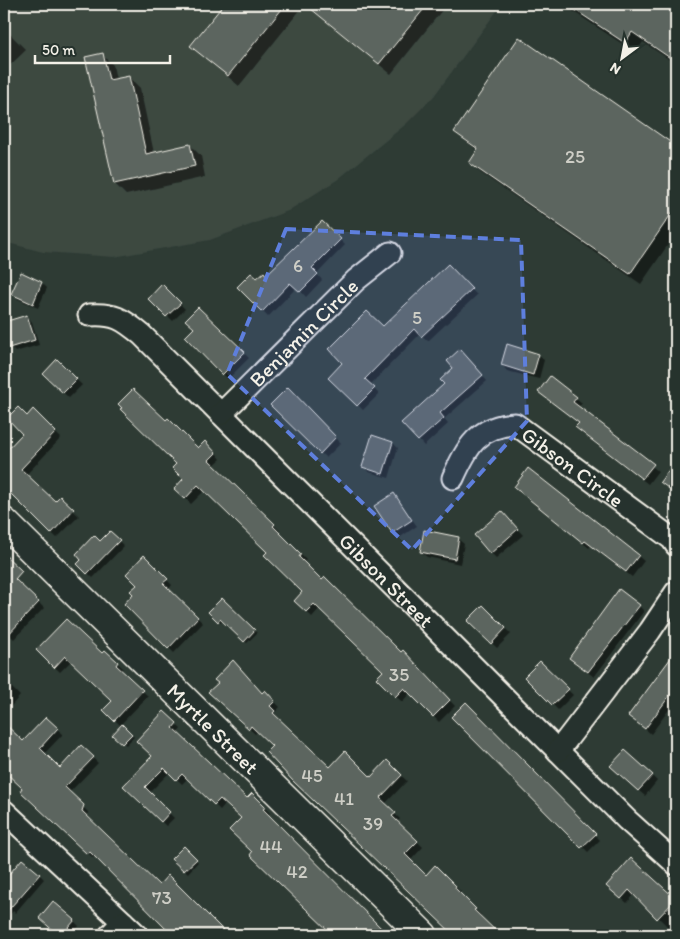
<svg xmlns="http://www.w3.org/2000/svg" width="680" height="939" font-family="Itim,sans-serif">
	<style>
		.built { fill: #3c4841 }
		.shadow { fill: #0007 }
		.building { fill: #5c655e; stroke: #f4f1e8 }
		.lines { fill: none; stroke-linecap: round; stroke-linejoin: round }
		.street-casing { stroke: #f4f1e8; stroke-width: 25 }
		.secondary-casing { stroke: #f4f1e8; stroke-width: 31 }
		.street { stroke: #26332d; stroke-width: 21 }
		.secondary { stroke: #26332d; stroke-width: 28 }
		.marked { fill: #5e7fdd; fill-opacity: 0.2; stroke: #5e7fdd; stroke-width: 4; stroke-dasharray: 10 6; stroke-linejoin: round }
		.labels { text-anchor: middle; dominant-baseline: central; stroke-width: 4; stroke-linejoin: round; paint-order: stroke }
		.number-label { font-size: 19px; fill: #cecec6 }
		.street-label { font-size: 21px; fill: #f4f1e8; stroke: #26332d }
	</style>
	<rect width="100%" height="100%" fill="#2e3b34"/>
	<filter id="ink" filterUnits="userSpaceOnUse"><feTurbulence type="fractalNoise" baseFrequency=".02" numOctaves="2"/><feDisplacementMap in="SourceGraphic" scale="10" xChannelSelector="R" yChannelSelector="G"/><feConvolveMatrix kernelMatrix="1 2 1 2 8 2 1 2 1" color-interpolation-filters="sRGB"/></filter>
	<g filter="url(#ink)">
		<polygon class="built" points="4,4 502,4 434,96 405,125 337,180 288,211 210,240 114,257 43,252 4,242"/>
		<g class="shadow">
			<polygon points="226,4 447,4 391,74 305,4 239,86 192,46"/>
			<polygon points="562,4 676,4 676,64 643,42 636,53"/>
			<polygon points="4,28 26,50 4,71"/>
			<polygon points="519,39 676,148 676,233 641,284 481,173 470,163 478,151 455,132"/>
			<polygon points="102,55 113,65 116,80 129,77 140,88 154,153 190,145 201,156 205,177 126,195 115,184 87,58"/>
			<polygon points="322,222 345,245 317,274 322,280 306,297 297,287 268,317 238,287 266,276"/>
			<polygon points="448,266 477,295 428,341 420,334 370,385 379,394 363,410 330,378"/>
			<polygon points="42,283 47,288 38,308 18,299 13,294"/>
			<polygon points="162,286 185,309 173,321 150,299"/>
			<polygon points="198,309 249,358 228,379 187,337 195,328"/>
			<polygon points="27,316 32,322 39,345 15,352 10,347 4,323"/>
			<polygon points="538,355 544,360 539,379 507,371 502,365"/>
			<polygon points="465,356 487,381 444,419 448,424 424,446 403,423 446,384"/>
			<polygon points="57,361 82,385 69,398 44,374"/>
			<polygon points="288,389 341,443 326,458 272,405"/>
			<polygon points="545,397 576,398 582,403 578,408 658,471 648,484 582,433 580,424"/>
			<polygon points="33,411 61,438 26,475 55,503 60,498 79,516 57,538 7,489 4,492 4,455 24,434 27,418"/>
			<polygon points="373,437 393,443 398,448 389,478 369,472 364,466"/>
			<polygon points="198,450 216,453 221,459 213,466 280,531 278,532 306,560 303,563 401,654 403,652 455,706 439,722 410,693 402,702 378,678 385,671 320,608 312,617 296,601 304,592 268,552 205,490 191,504 176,489 185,479"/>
			<polygon points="521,492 638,556 644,561 632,577 591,546 589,548"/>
			<polygon points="394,495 417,526 399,538 376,507"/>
			<polygon points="507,518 523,535 496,558 491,553"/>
			<polygon points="110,533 124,546 93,578 79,564"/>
			<polygon points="458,539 464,544 460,564 427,557 421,552"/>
			<polygon points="144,557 172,585 168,590 203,623 174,653 125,604 135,594"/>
			<polygon points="27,591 44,608 14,639 4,630 4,617"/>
			<polygon points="222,600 257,633 247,643 223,621 221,623 210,612"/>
			<polygon points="639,606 644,611 594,677 576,663"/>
			<polygon points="483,607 511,634 497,648 469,621"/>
			<polygon points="37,650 102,655 105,652 123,668 121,671 148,696 121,724 134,737 126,745 114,735 122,727 105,710 114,701 71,661 60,672"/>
			<polygon points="676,653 676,700 651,734 630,716"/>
			<polygon points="540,663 573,695 558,710 526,677"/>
			<polygon points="4,680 20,696 4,714"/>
			<polygon points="265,692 280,707 274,713 279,718 278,720 330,769 371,779 387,762 407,781 385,804 400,819 397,822 423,847 410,861 426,877 435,867 461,892 459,894 481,915 479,917 498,935 456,935 268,752 273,746 258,731 255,734 216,698 262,695"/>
			<polygon points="466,704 600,840 588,852 453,717"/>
			<polygon points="164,713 181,729 177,734 247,799 265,808 270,813 268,815 386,935 333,935 252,855 254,853 243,818 226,803 220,810 188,778 182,784 170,772 149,793 174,818 166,826 125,786 154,756"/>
			<polygon points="46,719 63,734 44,754 60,769 81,747 98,763 69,793 88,812 87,817 159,886 168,877 226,935 174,935 96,856 93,858 6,771 4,773 4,725 23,743"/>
			<polygon points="617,772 652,776 657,781 645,796"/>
			<polygon points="676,813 676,827 670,821"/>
			<polygon points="184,848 198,862 188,873 173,859"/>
			<polygon points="631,859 676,901 676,935 635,894 627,903 608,886"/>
			<polygon points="39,874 44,879 15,913 13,911 4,922 4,881"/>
			<polygon points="74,921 79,926 72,935 59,935 46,923"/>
		</g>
		<g class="building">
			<polygon points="224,4 286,4 228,76 190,46"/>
			<polygon points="305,4 428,4 379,64"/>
			<polygon points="566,4 676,4 676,62 632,32 625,43"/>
			<polygon points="519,37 676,146 676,207 630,274 469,163 478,149 454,132"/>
			<polygon points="103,53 109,80 129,76 146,154 190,144 195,166 114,184 85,57"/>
			<polygon points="322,221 341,239 312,268 318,274 300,292 290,283 262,312 237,287 251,273 257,278 264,272 266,275"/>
			<polygon points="448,264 472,289 421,337 414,329 365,379 375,388 357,406 328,378 342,363 329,349 367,311 383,326"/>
			<polygon points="21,272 42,282 33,304 11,294"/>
			<polygon points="162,284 181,303 166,317 148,299"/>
			<polygon points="198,307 245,352 222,375 185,337 194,328 185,320"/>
			<polygon points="27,315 35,340 9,348 4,322"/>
			<polygon points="507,344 539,354 533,375 501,365"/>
			<polygon points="460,349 483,375 440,413 444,418 418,441 401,423 444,384 440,380 453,368 447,361"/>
			<polygon points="57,359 77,379 63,393 43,374"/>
			<polygon points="550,376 577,397 573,402 654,464 642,479 575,427 579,423 538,392"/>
			<polygon points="288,387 336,437 320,454 270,405"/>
			<polygon points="133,389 166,420 168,418 198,448 205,441 216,453 209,460 275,524 273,526 301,554 299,557 322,580 325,577 401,652 403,650 450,700 433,717 404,688 395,697 376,678 383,671 314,604 306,612 294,601 302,592 264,555 267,552 198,485 185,499 174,489 183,479 172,468 176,464 120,409 122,408 118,404"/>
			<polygon points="18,407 27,416 33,409 56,432 21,469 55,501 60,496 74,509 51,534 4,487 4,453 22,434 7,418"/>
			<polygon points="372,435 393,442 383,474 362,467"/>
			<polygon points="676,460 676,494 660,482"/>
			<polygon points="528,468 639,555 626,572 585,541 583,543 514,487"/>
			<polygon points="394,493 412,520 392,533 374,506"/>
			<polygon points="502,511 518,529 490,554 474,535"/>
			<polygon points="424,530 459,537 455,559 420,552"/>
			<polygon points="110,531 120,540 87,574 77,564 81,560 76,554 94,535 100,541"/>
			<polygon points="4,554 22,571 15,579 39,602 4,639"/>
			<polygon points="144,555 168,579 163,583 198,617 168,649 124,604 133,594 130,591 137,585 126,574"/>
			<polygon points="619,589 640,605 588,672 569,658"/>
			<polygon points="222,598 255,630 244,642 220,619 218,622 208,612"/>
			<polygon points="483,605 506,628 491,644 467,621"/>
			<polygon points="66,619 102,653 105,650 118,662 116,665 143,690 114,721 103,710 112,701 65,656 54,668 36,650"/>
			<polygon points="676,651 676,687 645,729 628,716"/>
			<polygon points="233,660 262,693 265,690 275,701 270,706 275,711 273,713 330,767 345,751 371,777 387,760 402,775 380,798 396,813 392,816 418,841 405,854 426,875 435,865 456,886 455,888 476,909 474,910 500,935 454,935 293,781 266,752 272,746 251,726 249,729 208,692 218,683 214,680"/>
			<polygon points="540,661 569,689 552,705 524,677"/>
			<polygon points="466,702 596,834 581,848 451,717"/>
			<polygon points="164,711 177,723 173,728 247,798 252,793 266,807 263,809 388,935 333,935 250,855 252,852 229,830 241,818 220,799 214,805 182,774 176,780 164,768 145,787 170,812 161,822 123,786 152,756 136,741"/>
			<polygon points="46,717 58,728 40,748 60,768 81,745 94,757 65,787 84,805 82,811 159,885 168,875 228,935 172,935 90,852 87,854 20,791 22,788 4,771 4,723 23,741"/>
			<polygon points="122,724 132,734 122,744 112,735"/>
			<polygon points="625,750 653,775 638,791 610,766"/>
			<polygon points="184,846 197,859 184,871 171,859"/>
			<polygon points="631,858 676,899 657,919 629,890 621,899 606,886"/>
			<polygon points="22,859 40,874 4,915 4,880"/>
			<polygon points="53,901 75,920 62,935 58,935 39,918"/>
		</g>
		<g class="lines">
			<defs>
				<g id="street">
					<path id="s1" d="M89,315C114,313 123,319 142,335L627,820L676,864"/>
					<path id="s2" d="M221,414L356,280L390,253"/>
					<path id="s3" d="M453,478C467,447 478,426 515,424L672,539L676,545"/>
					<polyline points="558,751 650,631 676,592"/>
					<polyline points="4,811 137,935"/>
					<polyline points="110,935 123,922"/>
				</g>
				<g id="secondary">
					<path id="s4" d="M4,522L423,935"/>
				</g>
			</defs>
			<use href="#street" class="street-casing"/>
			<use href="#secondary" class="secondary-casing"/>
			<use href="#street" class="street"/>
			<use href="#secondary" class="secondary"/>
		</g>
	</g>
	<path class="marked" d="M286,229L521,240L527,421L412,550L227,374Z"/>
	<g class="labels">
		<g class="number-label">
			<text x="575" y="156">25</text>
			<text x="298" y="265">6</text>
			<text x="417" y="317">5</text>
			<text x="399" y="674">35</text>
			<text x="312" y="775">45</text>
			<text x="344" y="798">41</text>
			<text x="373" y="823">39</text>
			<text x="271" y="846">44</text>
			<text x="297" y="871">42</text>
			<text x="162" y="897">73</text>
		</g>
		<g class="street-label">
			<text stroke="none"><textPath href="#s2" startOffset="116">Benjamin Circle</textPath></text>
			<text stroke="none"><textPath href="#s3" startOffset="160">Gibson Circle</textPath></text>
			<text stroke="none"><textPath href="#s1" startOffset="405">Gibson Street</textPath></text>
			<text stroke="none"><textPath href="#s4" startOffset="294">Myrtle Street</textPath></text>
		</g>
	</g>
	<rect width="680" height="939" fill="none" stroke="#26332d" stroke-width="20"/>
	<rect x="10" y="10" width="660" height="919" fill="none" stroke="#f4f1e8" stroke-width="2" filter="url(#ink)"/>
	<g transform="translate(622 58) rotate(212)" stroke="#26332d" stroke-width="4" paint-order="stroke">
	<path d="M0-4L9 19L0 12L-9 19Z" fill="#f4f1e8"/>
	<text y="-8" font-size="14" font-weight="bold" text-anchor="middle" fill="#f4f1e8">N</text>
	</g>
	<path d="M35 55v8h135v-8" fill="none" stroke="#f4f1e8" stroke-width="2.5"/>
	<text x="42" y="55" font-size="15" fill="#f4f1e8" stroke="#26332d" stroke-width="4" paint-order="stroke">50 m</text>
</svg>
